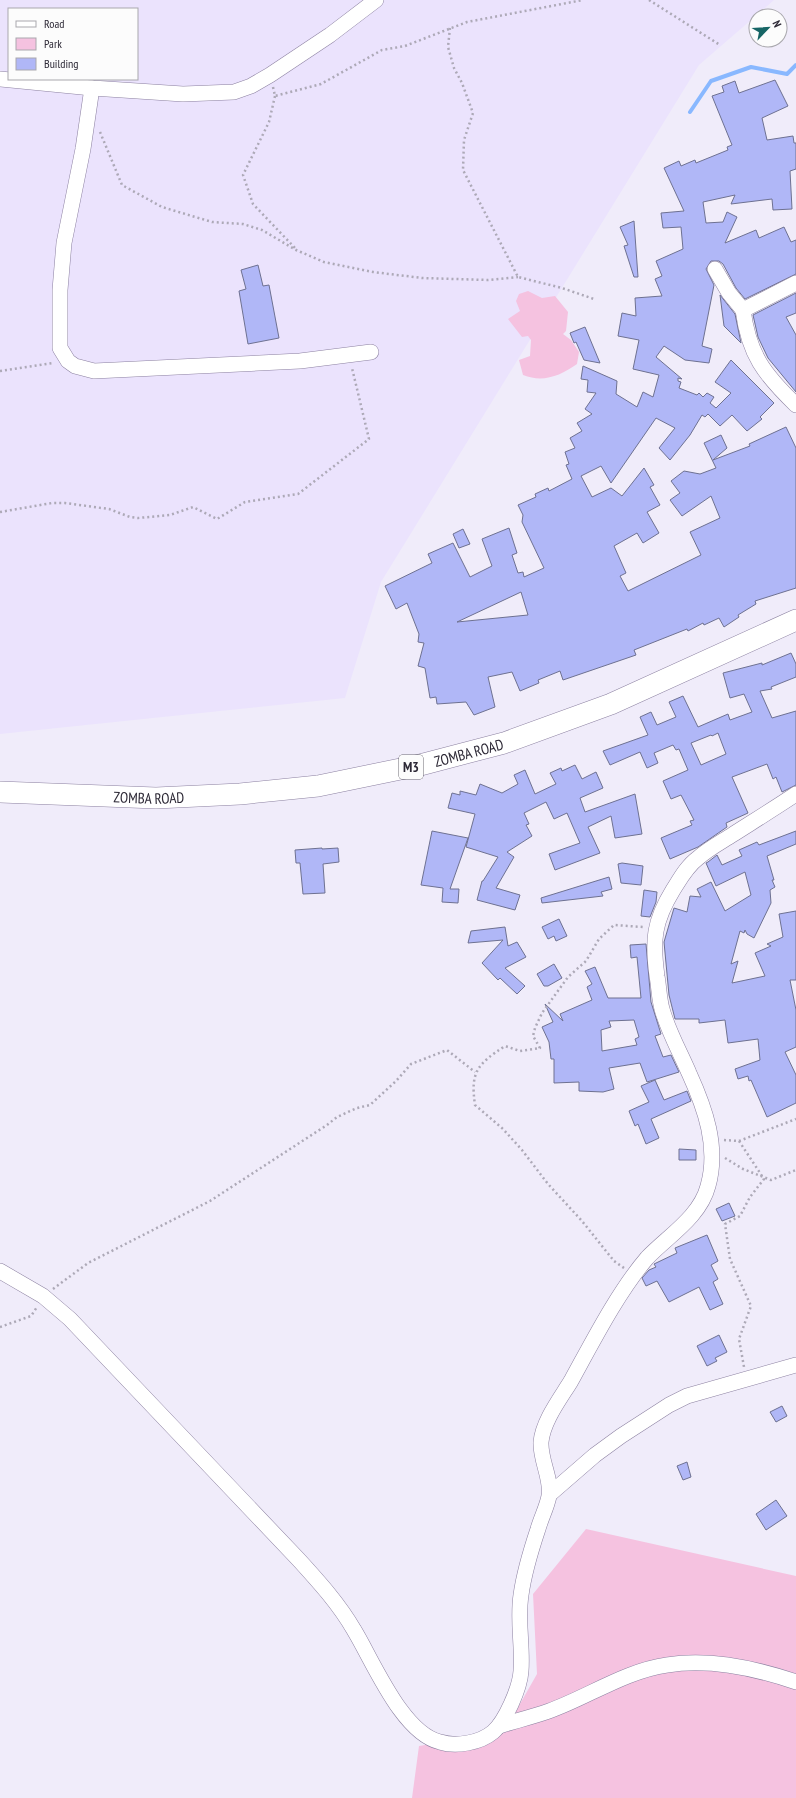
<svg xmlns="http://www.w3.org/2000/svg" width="796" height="1798" font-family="'PT Sans Narrow',sans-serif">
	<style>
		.built { fill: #ebe3fd; fill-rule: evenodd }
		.green { fill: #f5c2e0 }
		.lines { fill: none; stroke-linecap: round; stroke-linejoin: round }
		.stream { stroke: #89b8ff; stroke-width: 4 }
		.building { fill: #b0b7f7; stroke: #6e7191; fill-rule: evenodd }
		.minor-casing { stroke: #8c81a1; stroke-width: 16 }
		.highway-casing { stroke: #8c81a1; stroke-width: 22 }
		.path { stroke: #ada9b7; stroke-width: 2.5; stroke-dasharray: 2 3; stroke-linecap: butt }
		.minor { stroke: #fff; stroke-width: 15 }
		.highway { stroke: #fff; stroke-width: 21 }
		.labels { text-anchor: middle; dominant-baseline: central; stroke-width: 3; stroke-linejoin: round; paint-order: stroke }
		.shield { fill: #fcfcfc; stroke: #6b6871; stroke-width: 1 }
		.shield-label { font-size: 14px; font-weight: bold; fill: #2d2936 }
		.street-label { font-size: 15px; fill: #2d2936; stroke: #fcfcfc }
	</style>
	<rect width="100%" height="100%" fill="#f0ecfa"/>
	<path class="built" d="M0,0H774L699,65L381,582L345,698L0,734ZM9,9H137V79H9Z"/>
	<g class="green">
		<path d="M528,291L542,298L555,296L568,312L566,331L563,334L571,340L579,352L577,364C560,376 543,383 523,375L519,360L530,356L531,340L528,336L522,337L508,319L520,311L516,301L519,294Z"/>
		<polygon points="586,1529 796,1576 796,1798 412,1798 419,1746 504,1732 537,1674 533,1594"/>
	</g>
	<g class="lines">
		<polyline class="stream" points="690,112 711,81 751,67 787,74 796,65"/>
	</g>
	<g class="building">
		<path d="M775,80L788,106L762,118L767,140L793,136L794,143H796V169L790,171L792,209L773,210L772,199L731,204L735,195L703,202L706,223L723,222L727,212L737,217L725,243L756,230L759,238L784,227L791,242L796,240V274L745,299L736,288L723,264L719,261H711L706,269L714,285L702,346L712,349L709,363L685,360L664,346L656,357L682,379L678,378V381L681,382L679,388L697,395L699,393L703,397L707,393L714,397L710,403L716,408L731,393L715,382L731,360L774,403L760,417L762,419L747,431L732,415L720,426L708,414L705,417L702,415L690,435L670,460L659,448L675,428L656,418L611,483L601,466L581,476L592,497L611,488L622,496L644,468L654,485L650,487L660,505L647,512L659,533L643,543L637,533L614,546L626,573L620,576L628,591L701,555L690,532L720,518L711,496L682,516L670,500L680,493L671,481L684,471L700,474L716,468L704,443L721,435L727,448L713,460L750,446L749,444L786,427L796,448V588L755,601L756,604L738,615L739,617L724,627L719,618L704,625L703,623L688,631L687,629L634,650L636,655L563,680L560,671L538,680L539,683L520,691L512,672L488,677L495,707L474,715L466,702L437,704L436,697L430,698L425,668L418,666L424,643L418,642L419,634L407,603L396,609L385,586L432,563L428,554L453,543L470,577L492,566L482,539L509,528L517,553L512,555L518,573L523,572L524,577L544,568L522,522L523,515L518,505L536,497L535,494L548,488L549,491L572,479L566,465L569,464L565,452L575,448L570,438L582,431L577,423L592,414L585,409L596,393L587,392L588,380L581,379L583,366L617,381L616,394L637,407L643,392L653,397L659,375L633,369L639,340L618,336L622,313L636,316L635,298L662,296L655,279L662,276L656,261L683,249L681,227L663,228L661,213L684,211L664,168L679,161L681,166L695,160L696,163L728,150L727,147L732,145L712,96L724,92L722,86L735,81L739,93ZM521,592L528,615L457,622Z"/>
		<polygon points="634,221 638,277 634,277 624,246 628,245 620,227"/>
		<polygon points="258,265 263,286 269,285 279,338 248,344 239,291 246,289 241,270"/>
		<polygon points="796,293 796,313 786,317 796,335 796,392 768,358 758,337 753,315"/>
		<polygon points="720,295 735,314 741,343 724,326"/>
		<polygon points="585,327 600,363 584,360 576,342 574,343 570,333"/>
		<polygon points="463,529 470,544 459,548 453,534"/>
		<path d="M791,653L796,664V677L771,687L772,689L760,691L772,718L796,711V785L782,792L776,777L773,779L767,764L732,777L748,813L726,823L727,827L698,847L670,859L661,838L692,825L690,821L694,820L681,795L671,799L663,781L688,770L679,749L676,750L673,745L654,753L658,763L647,768L640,752L610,765L603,751L648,735L640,717L651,712L657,725L676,717L669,702L683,696L698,727L728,714L730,720L752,712L744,694L730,698L723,673L762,663V665ZM718,733L726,754L701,765L691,743L711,735L712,736Z"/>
		<polygon points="575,765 582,779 596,772 603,788 580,798 585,812 635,794 642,834 615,838 611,816 588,827 600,853 555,870 549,854 580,843 567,813 554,819 546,802 524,813 529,824 526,825 532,836 507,852 514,857 496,888 520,895 515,910 477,900 482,881 483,881 498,857 466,847 475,814 448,808 452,793 460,795 460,791 476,795 480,784 502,793 518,784 514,775 525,770 535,794 556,784 550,773 561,768 562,771"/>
		<polygon points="432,831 468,838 450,889 459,889 458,903 442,902 443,888 421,885"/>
		<polygon points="796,831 796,844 767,856 774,880 772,880 775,887 770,890 771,903 754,938 747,934 745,930 744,933 740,931 731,964 738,961 732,983 765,976 755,953 771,946 767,944 783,937 779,914 796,911 796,980 790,980 796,1010 796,1047 785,1052 796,1075 796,1103 767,1117 751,1080 749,1081 748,1076 738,1079 735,1069 760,1060 758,1039 728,1043 725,1020 699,1023 699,1019 675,1019 669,995 664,942 674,908 687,912 690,896 701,897 697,889 711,882 725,911 751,895 745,872 716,886 706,863 708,862 717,855 722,865 742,856 739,850 757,842 759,845"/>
		<polygon points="322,848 322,849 338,848 339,862 323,864 325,893 303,894 300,863 296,863 295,850"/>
		<polygon points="622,863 643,866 641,885 621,883 618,864"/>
		<polygon points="609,877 612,889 601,892 603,896 542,903 541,898"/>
		<polygon points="644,890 657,892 656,902 650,917 641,916"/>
		<polygon points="559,919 567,936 556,941 554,936 548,939 542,927"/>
		<polygon points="505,927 508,946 517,942 526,957 505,968 525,986 517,994 500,978 498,980 482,963 503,940 468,943 471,931"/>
		<path d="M646,944L651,1002L661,1034L655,1036L663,1057L671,1055L679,1072L647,1082L640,1063L609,1068L614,1089L603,1092L579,1091V1082L554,1083V1059H551L549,1042L542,1027L553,1022L545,1004L563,1021L560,1014L592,1000L587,987L592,984L585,971L595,967L608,998H641L637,957L631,958L630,945ZM634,1020L639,1037L635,1039L637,1045L602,1051L601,1030L611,1027L609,1021Z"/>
		<polygon points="554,964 562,978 548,986 544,986 537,974"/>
		<polygon points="655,1080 664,1100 687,1091 691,1101 651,1119 659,1138 646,1144 638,1124 635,1126 629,1111 649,1102 641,1086"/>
		<polygon points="679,1149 696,1150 696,1160 679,1160"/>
		<polygon points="729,1203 735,1216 722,1221 716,1209"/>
		<polygon points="707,1235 718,1261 711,1265 718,1279 713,1282 723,1304 710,1310 699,1287 669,1302 657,1281 646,1286 642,1278 649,1270 656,1267 654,1264 677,1253 675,1248"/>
		<polygon points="719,1335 727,1352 715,1358 717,1361 707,1366 697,1346"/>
		<polygon points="782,1406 787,1416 776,1422 770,1412"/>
		<polygon points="687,1462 691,1477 683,1480 677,1466"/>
		<polygon points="776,1500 787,1516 766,1530 756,1514"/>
	</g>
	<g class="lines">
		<defs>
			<g id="minor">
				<polyline points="0,79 92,88 183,94 234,92 251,86 270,75 330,35 376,0"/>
				<polyline points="92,88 83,149 64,243 60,290 60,348 68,361 75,366 94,371 300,361 371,352"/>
				<polyline points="715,269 729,293 743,310"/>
				<path d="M796,283L743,310C749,355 764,374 796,405"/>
				<path d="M0,1271L43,1296L70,1319L299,1560C319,1582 339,1604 354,1630C373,1661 402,1733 440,1742C456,1747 480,1743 493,1732C505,1722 520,1688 521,1671C523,1646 517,1621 521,1595C524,1573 531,1550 538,1529C541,1518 547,1507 549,1496C552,1479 540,1460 541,1442C543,1421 560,1399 571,1381C593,1341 618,1292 647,1258C668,1236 700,1217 708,1186C719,1147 705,1108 689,1073C680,1052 668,1031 662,1009C659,998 659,987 657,976C652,940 654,921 673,890C680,879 687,866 698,858C708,849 721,842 732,835C754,821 775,808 796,794"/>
				<polyline points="550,1494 595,1455 621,1436 669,1405 687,1396 796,1365"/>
				<path d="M499,1726C515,1721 532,1717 549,1711C588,1697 625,1671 667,1665C710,1658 755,1668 796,1682"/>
			</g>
			<g id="highway">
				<path id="s1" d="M0,792L156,798L240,794L318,786L420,765L504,743L611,704L796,620"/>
			</g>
		</defs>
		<use href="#minor" class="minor-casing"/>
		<use href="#highway" class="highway-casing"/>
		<g class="path">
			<polyline points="649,0 720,45"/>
			<polyline points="450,28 448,47 454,68 462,83 473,113 464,140 463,170 518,277 562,288 594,299"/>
			<polyline points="273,87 275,96 321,84 382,50 405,46 467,22 583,0"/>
			<polyline points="275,96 269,122 243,175 253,204 295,248"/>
			<polyline points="100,132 122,185 162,207 212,222 243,224 262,230 296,250 324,262 373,272 422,278 488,280 518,277"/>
			<polyline points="0,371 53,363"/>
			<polyline points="0,512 52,503 65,503 109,509 130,517 138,518 170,515 193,507 217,519 245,502 298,494 369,439 352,368"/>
			<polyline points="724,1140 739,1141 796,1119"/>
			<polyline points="739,1141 764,1179 750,1197 740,1216 725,1224 730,1259 751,1306 739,1339 744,1367"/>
			<polyline points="725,1158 743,1169 771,1180 796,1170"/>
			<path d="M624,1268L614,1261L582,1221L548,1184L522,1150L503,1129L475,1105C470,1071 478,1064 505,1046L520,1051L540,1048L533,1036L535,1028L542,1013L568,977L586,961L599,939L614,925L643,927"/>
			<polyline points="53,1289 88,1263 210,1201 327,1125 337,1117 357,1108 370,1105 396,1081 411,1064 447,1050 475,1072"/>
			<polyline points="0,1327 31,1316 37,1307"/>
		</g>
		<use href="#minor" class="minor"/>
		<use href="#highway" class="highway"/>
	</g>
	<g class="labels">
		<rect class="shield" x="399" y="755" width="24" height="24" rx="3"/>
		<g class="shield-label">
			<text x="411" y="767">M3</text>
		</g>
		<g class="street-label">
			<text stroke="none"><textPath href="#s1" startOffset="473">ZOMBA ROAD</textPath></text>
			<text stroke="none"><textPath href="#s1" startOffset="149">ZOMBA ROAD</textPath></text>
		</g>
	</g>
	<rect x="8" y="8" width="130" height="72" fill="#fcfcfc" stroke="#a9a8ad"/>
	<rect x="16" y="21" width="20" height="6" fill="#ffffff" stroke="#a9a8ad"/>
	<text x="44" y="28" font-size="12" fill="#2d2936">Road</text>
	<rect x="16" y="38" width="20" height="12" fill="#f5c2e0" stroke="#a9a8ad"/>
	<text x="44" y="48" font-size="12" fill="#2d2936">Park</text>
	<rect x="16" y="58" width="20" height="12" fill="#b0b7f7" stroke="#a9a8ad"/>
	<text x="44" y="68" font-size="12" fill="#2d2936">Building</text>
	<g transform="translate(768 28) rotate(65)"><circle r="19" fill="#fcfcfc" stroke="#a9a8ad"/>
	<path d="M0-3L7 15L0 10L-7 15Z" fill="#166565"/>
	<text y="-6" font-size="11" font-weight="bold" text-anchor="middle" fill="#2d2936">N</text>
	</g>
</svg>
